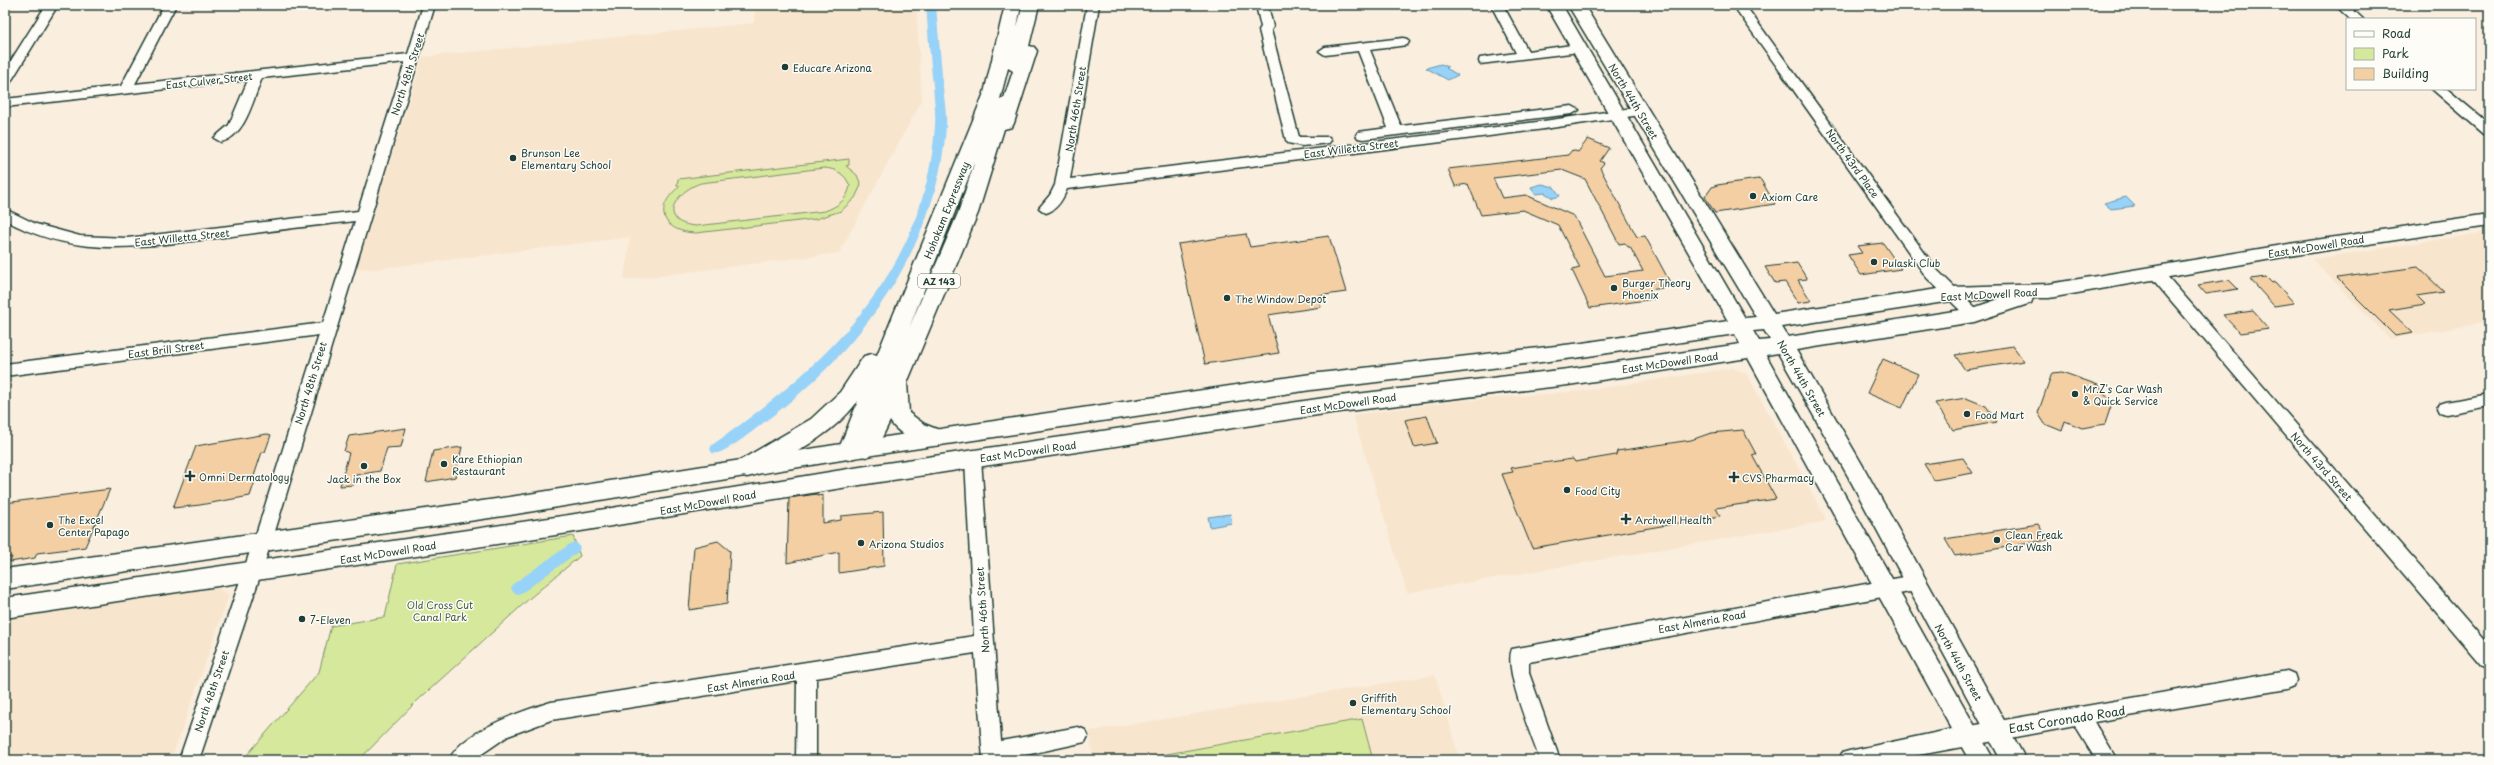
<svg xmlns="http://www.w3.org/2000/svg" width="2494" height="765" viewBox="0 0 2494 765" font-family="'Playpen Sans',sans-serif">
  <rect width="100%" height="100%" fill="#faeede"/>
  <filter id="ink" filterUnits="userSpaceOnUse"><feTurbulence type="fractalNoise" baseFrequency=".025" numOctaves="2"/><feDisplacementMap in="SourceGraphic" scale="8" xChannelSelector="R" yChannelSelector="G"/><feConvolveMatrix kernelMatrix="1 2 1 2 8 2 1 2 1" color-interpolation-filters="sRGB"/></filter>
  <g filter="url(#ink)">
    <!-- built -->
    <path fill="#f8e5cd" d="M 755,5 L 916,5 L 922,100 L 839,253 L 624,280 L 630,237 L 375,269 L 356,268 L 423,57 L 754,23 Z
      M 2489,232 L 2489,322 L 2390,339 L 2312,259 Z
      M 1733,368 L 1747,374 L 1827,521 L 1407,593 L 1353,415 L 1456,401 L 1583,391 Z
      M 214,586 L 229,595 L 171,760 L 5,760 L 5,616 Z
      M 1435,675 L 1460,760 L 1093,760 L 1090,731 Z"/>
    <!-- green -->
    <path fill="#d6e89c" stroke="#7a9268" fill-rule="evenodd" d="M 849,159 L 849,165 L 846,166 L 857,175 L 861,185 L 855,198 L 841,211 L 816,219 L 696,233 C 662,232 652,208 680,186 L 677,185 L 678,179 ZM 824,168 C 837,169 845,174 850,186 C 847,200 838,206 825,211 L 696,226 C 656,223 675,191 701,183 Z
      M 573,536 L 580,556 L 530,598 L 416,702 L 359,760 L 218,760 L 247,755 L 319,672 L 331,626 L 385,617 L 397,564 Z
      M 1362,719 L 1373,760 L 1140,760 L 1139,759 Z"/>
    <!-- water -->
    <path fill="#97d2f8" stroke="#6796aa" d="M 1441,64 L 1448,67 L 1446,68 L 1458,75 L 1448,80 L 1426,68 Z
      M 1542,184 L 1554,187 L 1560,196 L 1553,198 L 1545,193 L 1535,194 L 1531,187 Z
      M 2126,197 L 2135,206 L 2111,209 L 2104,203 Z
      M 1230,514 L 1232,523 L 1210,527 L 1208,517 Z"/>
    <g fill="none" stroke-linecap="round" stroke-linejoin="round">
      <!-- canal -->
      <path fill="#97d2f8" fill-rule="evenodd" d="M 926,5 L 936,5 C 938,32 941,59 943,87 C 944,99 947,113 946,126 C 938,244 866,343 775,414 C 763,422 724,457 712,453 L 710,449 L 712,445 C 826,365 926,274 935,125 C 936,113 934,99 933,86 C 930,59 928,32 926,5 Z
        M 573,542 L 578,544 L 580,548 L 578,552 L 523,592 L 518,594 L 513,592 L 511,588 L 513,584 Z"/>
    </g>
    <!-- building -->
    <path fill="#f4cfa4" stroke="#1f3d34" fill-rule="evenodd" d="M 1588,139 L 1609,148 L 1600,161 L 1604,163 L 1600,168 L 1637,237 L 1645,236 L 1671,284 L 1661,285 L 1663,288 L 1649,290 L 1654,299 L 1590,308 L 1572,270 L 1580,268 L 1558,225 L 1523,210 L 1481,215 L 1468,184 L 1455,186 L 1448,169 L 1568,155 L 1572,150 L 1578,152 ZM 1562,170 L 1585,179 L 1619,244 L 1625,243 L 1628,247 L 1630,247 L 1643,271 L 1605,276 L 1574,216 L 1526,195 L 1502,198 L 1493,178 Z
      M 1758,179 L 1761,180 L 1775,204 L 1715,213 L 1705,197 L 1712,187 L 1717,185 Z
      M 1246,234 L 1250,247 L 1329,236 L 1346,292 L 1318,296 L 1321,307 L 1268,315 L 1279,353 L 1205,364 L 1178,244 Z
      M 1883,243 L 1901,269 L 1861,275 L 1848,255 L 1862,253 L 1857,246 Z
      M 1797,263 L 1807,279 L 1798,280 L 1811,301 L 1798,303 L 1785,282 L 1775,283 L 1765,267 Z
      M 2418,267 L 2444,292 L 2417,296 L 2425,304 L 2389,310 L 2413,333 L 2395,336 L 2337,278 Z
      M 2266,277 L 2272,283 L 2275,282 L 2294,303 L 2274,306 L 2250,279 Z
      M 2229,280 L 2238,289 L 2206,294 L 2198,285 Z
      M 2253,311 L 2269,329 L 2240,333 L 2223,315 Z
      M 2013,346 L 2024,361 L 1965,370 L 1955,355 Z
      M 1883,359 L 1918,374 L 1902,408 L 1867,393 Z
      M 2062,372 L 2098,385 L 2112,403 L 2105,424 L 2082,428 L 2065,421 L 2062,431 L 2045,424 L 2038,413 L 2052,373 Z
      M 1966,398 L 1986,406 L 1997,422 L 1953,430 L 1935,403 Z
      M 1427,416 L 1437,443 L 1414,447 L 1405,420 Z
      M 406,428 L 401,447 L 387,448 L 380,471 L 356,475 L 353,485 L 340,486 L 349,453 L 344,451 L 349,436 Z
      M 1743,430 L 1756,454 L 1752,455 L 1776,499 L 1716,508 L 1720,516 L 1532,548 L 1502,474 L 1513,472 L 1511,468 L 1535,464 L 1573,459 L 1575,462 L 1616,455 L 1617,451 L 1691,440 L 1711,433 Z
      M 267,434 L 271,435 L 265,452 L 262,452 L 253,479 L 256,478 L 250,496 L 200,505 L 173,508 L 196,446 Z
      M 462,447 L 455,477 L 426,482 L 433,451 Z
      M 1963,458 L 1973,473 L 1934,480 L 1924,464 Z
      M 110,489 L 85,547 L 37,553 L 35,558 L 10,562 L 12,557 L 5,558 L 5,503 Z
      M 817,494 L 817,496 L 823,495 L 823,523 L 841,520 L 841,516 L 883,512 L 884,566 L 839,573 L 839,552 L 787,563 L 789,498 Z
      M 2038,524 L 2048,540 L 1955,556 L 1945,539 Z
      M 718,541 L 730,551 L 727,604 L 689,610 L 694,547 Z"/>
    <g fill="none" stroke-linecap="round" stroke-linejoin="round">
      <!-- minor casing -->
      <g stroke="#1f3d34" stroke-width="3">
        <path id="minor" d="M 46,5 L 58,5 L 10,83 L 5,84 L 5,70 Z
          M 164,5 L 176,5 L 135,84 L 408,54 L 423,5 L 435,5 L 276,528 L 199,760 L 179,760 L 258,528 L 319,335 L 5,376 L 5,364 L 323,323 L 355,221 C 309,226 262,232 216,238 C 140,247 76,259 5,220 L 5,209 L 36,224 L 80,236 L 127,238 L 358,211 L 405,62 L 262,78 C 253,99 246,136 221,142 L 214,138 L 229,125 L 248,80 L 5,107 L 5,99 L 121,86 Z
          M 1087,5 L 1099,5 L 1070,179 L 1537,122 L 1640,107 L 1647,111 L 1640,115 L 1537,130 L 1067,189 C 1063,199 1057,210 1046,213 L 1039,208 L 1050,195 L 1055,185 Z
          M 1256,5 L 1268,5 L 1273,27 L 1271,30 L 1299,137 L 1329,137 L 1331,140 L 1329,143 L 1302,146 L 1288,143 L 1286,140 L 1259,30 L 1261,27 Z
          M 1491,5 L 1503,5 L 1528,51 L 1579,44 L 1585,48 L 1579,52 L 1480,64 L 1479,61 L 1480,58 L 1516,53 Z
          M 1733,5 L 1745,5 L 1937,270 L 1979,311 L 1982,315 L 1979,319 L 1969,319 L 1927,278 Z
          M 2335,5 L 2348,5 L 2363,19 L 2350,19 Z
          M 1403,38 L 1407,39 L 1409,42 L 1407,45 L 1370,50 L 1401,126 L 1572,106 L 1579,110 L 1572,114 L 1363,139 L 1358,138 L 1356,135 L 1358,132 L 1388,128 L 1358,51 L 1325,55 L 1319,51 L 1325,47 Z
          M 2432,89 L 2447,89 L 2489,124 L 2489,135 L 2484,134 Z
          M 2155,267 L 2160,268 L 2489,646 L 2489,668 L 2482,666 L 2150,276 L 2148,272 L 2150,268 Z
          M 2489,394 L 2489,406 L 2446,414 L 2440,412 L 2438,408 L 2440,404 L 2446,402 Z
          M 973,452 L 979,454 L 981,459 L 1001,741 L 1078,727 L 1085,730 L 1088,736 L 1085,742 L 1003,760 L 983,760 L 975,653 L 816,678 L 816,760 L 796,760 L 797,681 L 551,720 L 508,736 L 473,760 L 449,760 C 462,731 522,711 551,702 L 974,636 L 965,459 L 967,454 Z
          M 1915,575 L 1921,578 L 1924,583 L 1921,588 L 1915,591 L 1529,662 L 1529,673 L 1560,760 L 1540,760 C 1532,737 1503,669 1512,649 Z
          M 2287,671 L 2294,674 L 2296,680 L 2294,686 L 2287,689 L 2094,722 L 2117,760 L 2096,760 L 2075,726 L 1892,760 L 1839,760 L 1842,753 L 1849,751 L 1953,729 Z"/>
      </g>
      <!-- major casing -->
      <g stroke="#1f3d34" stroke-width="3">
        <path id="major" d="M 1546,5 L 1562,5 L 1745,318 L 1756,317 L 1568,5 L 1584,5 L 1774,314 L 1951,287 L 2049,284 L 2289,244 L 2489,214 L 2489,226 L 2289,256 L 2049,298 L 2033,298 L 2031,303 L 1974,322 L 1796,350 L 1863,466 L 2026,760 L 2001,760 L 1849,478 L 1778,353 L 1766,355 L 1994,760 L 1969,760 L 1748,358 L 1568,385 L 1331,413 L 860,485 L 569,533 L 5,618 L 5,598 L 569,515 L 860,467 L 1331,397 L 1568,369 L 1740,344 L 1735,334 L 1582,357 L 1311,390 L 866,456 L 510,515 L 5,589 L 5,569 L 510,497 L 866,440 L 1311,374 L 1582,343 L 1728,321 ZM 1999,299 L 1973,308 L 1788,337 L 1782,327 L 1951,301 ZM 1764,330 L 1770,340 L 1759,341 L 1753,331 Z"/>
      </g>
      <!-- highway casing -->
      <g stroke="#1f3d34" stroke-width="3">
        <path id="highway" d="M 1005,5 L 1021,5 L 1017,27 L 1023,5 L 1039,5 L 1029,46 L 1034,47 L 1037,51 L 1014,123 L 1012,127 L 1004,129 L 978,213 L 907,383 L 909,413 L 924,424 L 944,432 L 947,438 L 944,444 C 927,450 899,436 890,421 L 874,454 L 866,457 L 859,455 L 849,460 L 841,457 L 838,451 L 858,401 C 833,435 791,455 755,475 L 747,477 L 739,475 L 735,468 L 739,461 L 811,419 L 840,392 L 864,356 L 872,354 L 877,355 L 984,93 ZM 1008,68 L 1013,71 L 1004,98 L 1000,99 ZM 975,161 L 958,213 L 909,328 Z"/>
      </g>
      <!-- minor -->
      <use href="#minor" fill="#fdfcf7" fill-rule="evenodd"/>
      <!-- major -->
      <use href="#major" fill="#fdfcf7" fill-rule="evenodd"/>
      <!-- highway -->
      <use href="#highway" fill="#fdfcf7" fill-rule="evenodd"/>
    </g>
  </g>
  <!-- markers -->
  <g fill="#1f3d34" stroke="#fdfcf7" stroke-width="1.5">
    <circle cx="785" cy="67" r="4"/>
    <circle cx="513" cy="158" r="4"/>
    <circle cx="1753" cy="196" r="4"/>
    <circle cx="1874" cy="262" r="4"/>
    <circle cx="1614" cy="288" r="4"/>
    <circle cx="1227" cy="298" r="4"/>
    <circle cx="2075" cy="394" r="4"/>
    <circle cx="1967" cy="414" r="4"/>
    <circle cx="444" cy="464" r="4"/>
    <circle cx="364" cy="466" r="4"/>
    <path d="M188 470h4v4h4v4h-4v4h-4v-4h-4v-4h4z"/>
    <path d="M1732 471h4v4h4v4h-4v4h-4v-4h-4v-4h4z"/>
    <circle cx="1567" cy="490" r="4"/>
    <path d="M1624 513h4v4h4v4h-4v4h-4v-4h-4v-4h4z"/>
    <circle cx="50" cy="525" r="4"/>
    <circle cx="1997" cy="540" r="4"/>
    <circle cx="861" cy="543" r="4"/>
    <circle cx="302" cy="619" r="4"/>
    <circle cx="1353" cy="703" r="4"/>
  </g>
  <g text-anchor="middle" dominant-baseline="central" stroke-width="3" stroke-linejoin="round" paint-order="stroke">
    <!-- shield labels -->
    <rect fill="#fdfcf7" stroke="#62766e" stroke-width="1" x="918" y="274" width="42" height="14" rx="3"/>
    <g font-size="9" font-weight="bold" fill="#1f3d34">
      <text x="939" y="281">AZ 143</text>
    </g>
    <!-- poi labels -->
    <g font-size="10" fill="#1f3d34" stroke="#fdfcf7" text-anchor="start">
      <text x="793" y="67">Educare Arizona</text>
      <text x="521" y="152">Brunson Lee<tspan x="521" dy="12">Elementary School</tspan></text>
      <text x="1761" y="196">Axiom Care</text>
      <text x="1882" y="262">Pulaski Club</text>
      <text x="1622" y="282">Burger Theory<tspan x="1622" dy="12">Phoenix</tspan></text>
      <text x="1235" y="298">The Window Depot</text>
      <text x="2083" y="388">Mr.Z's Car Wash<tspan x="2083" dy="12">&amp; Quick Service</tspan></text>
      <text x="1975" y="414">Food Mart</text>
      <text x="452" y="458">Kare Ethiopian<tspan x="452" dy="12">Restaurant</tspan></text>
      <text x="199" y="476">Omni Dermatology</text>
      <text x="1742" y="477">CVS Pharmacy</text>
      <text x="364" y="478" text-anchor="middle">Jack in the Box</text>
      <text x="1575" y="490">Food City</text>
      <text x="58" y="519">The Excel<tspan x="58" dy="12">Center Papago</tspan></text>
      <text x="1635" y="519">Archwell Health</text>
      <text x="2005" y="534">Clean Freak<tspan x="2005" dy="12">Car Wash</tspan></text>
      <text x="869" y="543">Arizona Studios</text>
      <text x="310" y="619">7-Eleven</text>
      <text x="1361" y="697">Griffith<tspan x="1361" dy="12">Elementary School</tspan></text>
    </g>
    <!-- street labels -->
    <g font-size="10" fill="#1f3d34" stroke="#fdfcf7">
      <text transform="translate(407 74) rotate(-72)">North 48th Street</text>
      <text transform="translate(209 80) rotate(-6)">East Culver Street</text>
      <text transform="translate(1634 101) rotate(59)">North 44th Street</text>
      <text transform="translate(1075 109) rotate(-81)">North 46th Street</text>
      <text transform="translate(1351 148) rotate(-7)">East Willetta Street</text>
      <text transform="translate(1853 163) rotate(54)">North 43rd Place</text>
      <text transform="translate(946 210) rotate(-68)">Hohokam Expressway</text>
      <text transform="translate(182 237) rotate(-6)">East Willetta Street</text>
      <text transform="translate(2316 246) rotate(-9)">East McDowell Road</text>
      <text transform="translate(1989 294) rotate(-3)">East McDowell Road</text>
      <text transform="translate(166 349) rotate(-7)">East Brill Street</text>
      <text transform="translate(1670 362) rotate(-8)">East McDowell Road</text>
      <text transform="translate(1802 378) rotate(60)">North 44th Street</text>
      <text transform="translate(310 383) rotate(-73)">North 48th Street</text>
      <text transform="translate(1348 403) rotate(-8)">East McDowell Road</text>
      <text transform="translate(1028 451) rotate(-8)">East McDowell Road</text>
      <text transform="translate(2322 466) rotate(49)">North 43rd Street</text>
      <text transform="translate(708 502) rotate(-10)">East McDowell Road</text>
      <text transform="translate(388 552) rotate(-9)">East McDowell Road</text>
      <text transform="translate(982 610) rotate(-94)">North 46th Street</text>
      <text transform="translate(1702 621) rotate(-10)">East Almeria Road</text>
      <text transform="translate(1959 662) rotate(61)">North 44th Street</text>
      <text transform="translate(751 681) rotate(-9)">East Almeria Road</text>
      <text transform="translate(211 691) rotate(-71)">North 48th Street</text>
    </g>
    <!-- park labels -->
    <g font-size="10" fill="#445f49" stroke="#fdfcf7">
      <text x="440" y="604">Old Cross Cut<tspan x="440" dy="12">Canal Park</tspan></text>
    </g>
    <!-- near-street labels -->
    <g font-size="12" fill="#1f3d34" stroke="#fdfcf7">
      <text transform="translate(2067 719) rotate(-9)">East Coronado Road</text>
    </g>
  </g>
  <!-- margin -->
  <rect width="2494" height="765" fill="none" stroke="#fdfcf7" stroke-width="20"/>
  <rect x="10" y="10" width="2474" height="745" fill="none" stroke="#1f3d34" stroke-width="1.5" filter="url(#ink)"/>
  <!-- legend -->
  <rect x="2346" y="18" width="130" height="72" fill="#fdfcf7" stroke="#a4b0a9"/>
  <rect x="2354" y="31" width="20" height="6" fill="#fdfcf7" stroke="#a4b0a9"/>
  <text x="2382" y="38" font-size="12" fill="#1f3d34">Road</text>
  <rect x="2354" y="48" width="20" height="12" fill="#d6e89c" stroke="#a4b0a9"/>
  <text x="2382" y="58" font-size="12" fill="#1f3d34">Park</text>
  <rect x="2354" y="68" width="20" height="12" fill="#f4cfa4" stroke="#a4b0a9"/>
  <text x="2382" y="78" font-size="12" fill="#1f3d34">Building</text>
</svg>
